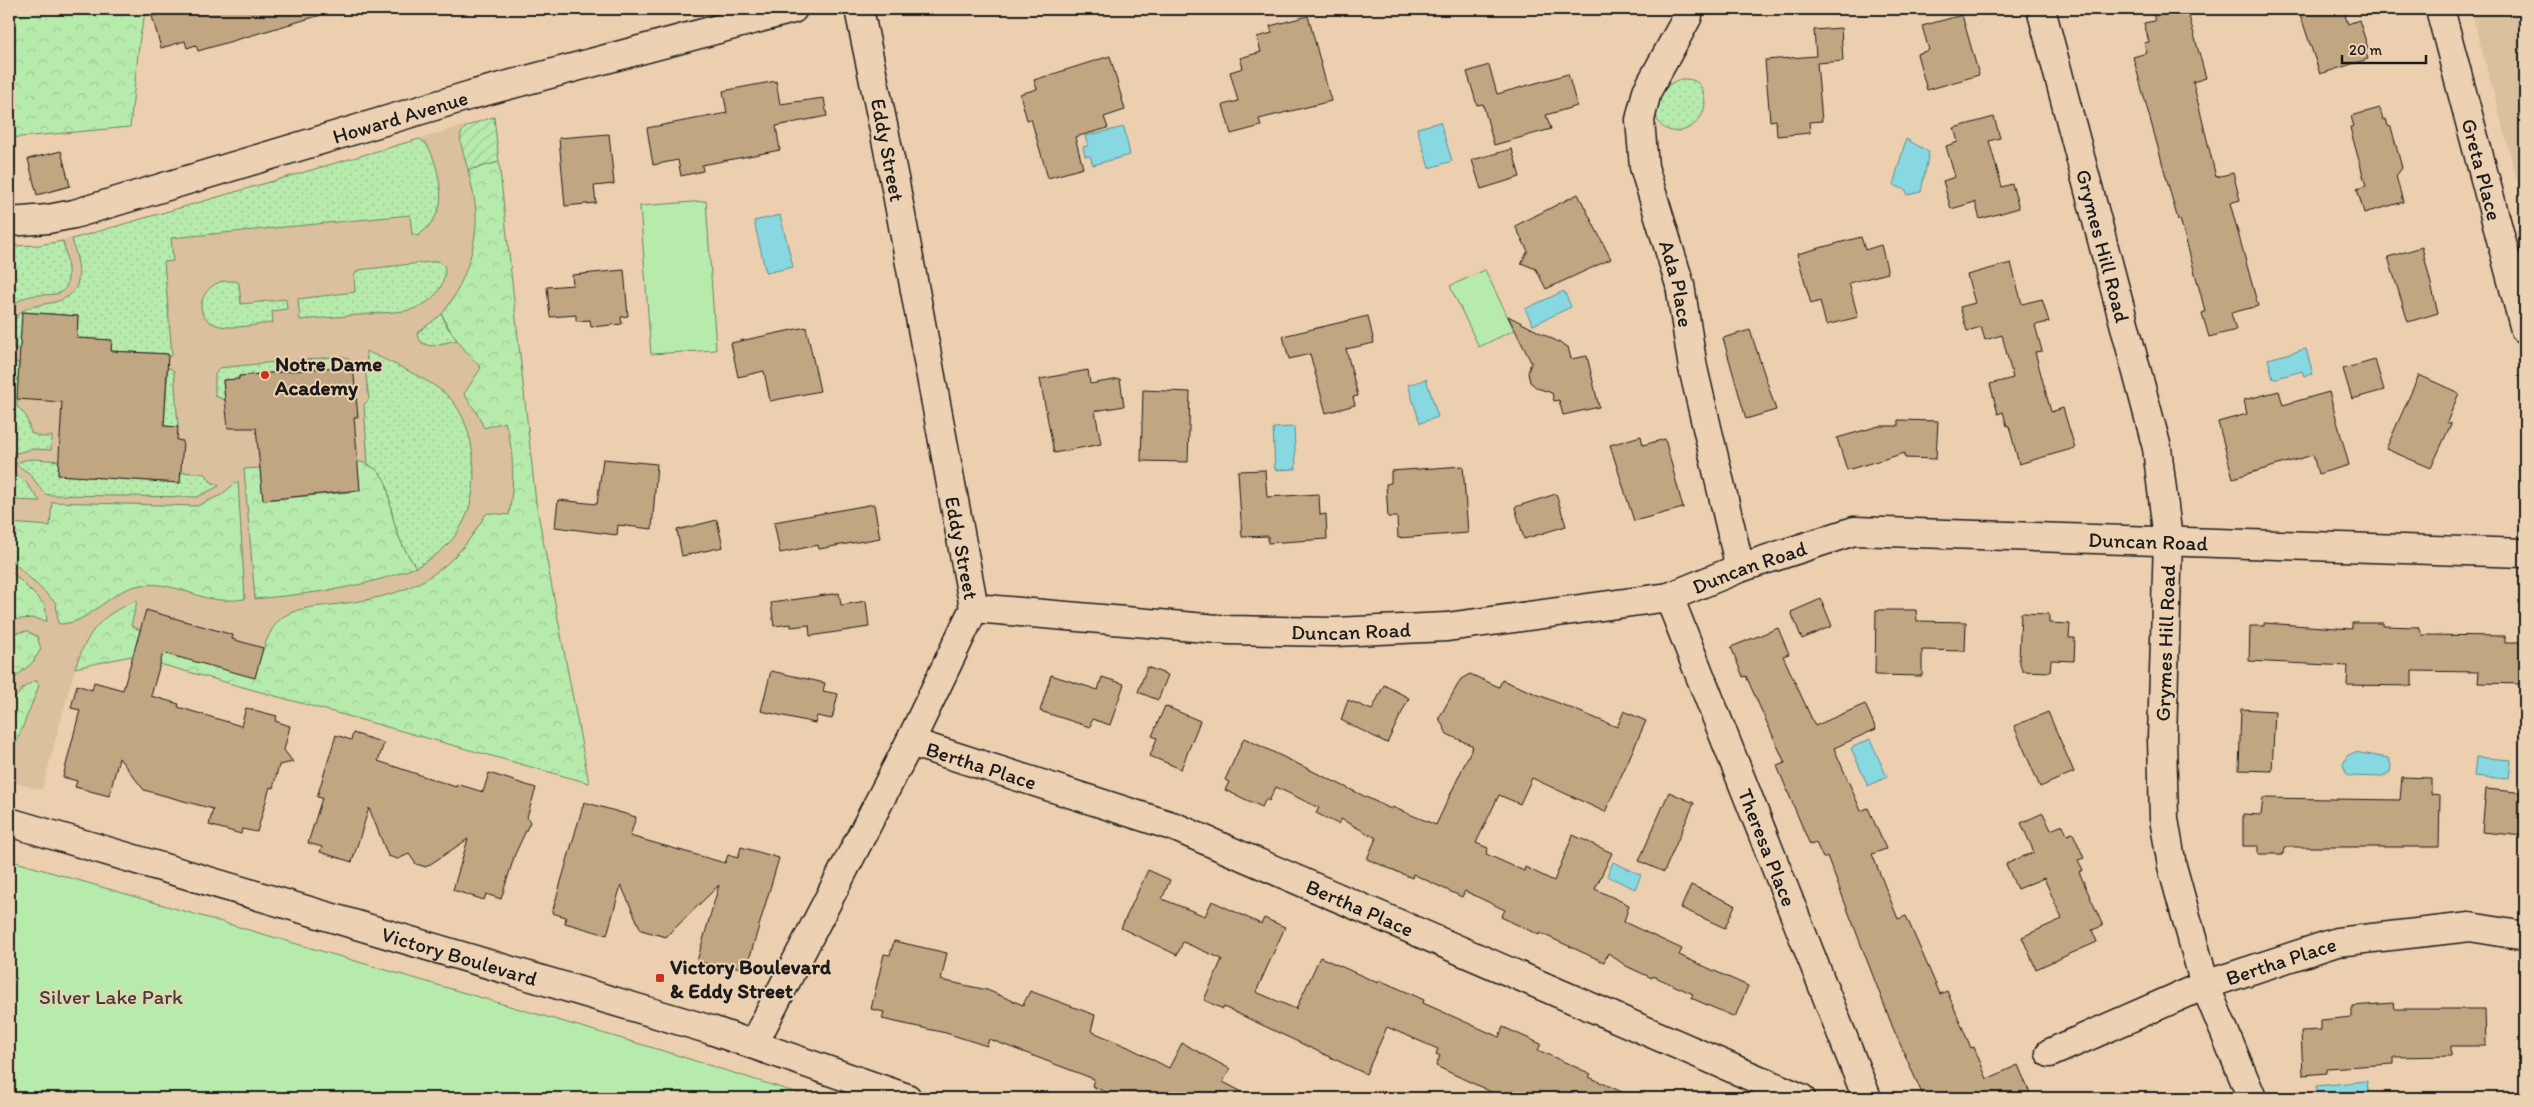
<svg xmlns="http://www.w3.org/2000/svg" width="2534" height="1107" viewBox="0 0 2534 1107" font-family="Itim,sans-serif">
  <defs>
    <pattern id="grass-dots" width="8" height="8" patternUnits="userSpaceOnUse" patternTransform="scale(1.25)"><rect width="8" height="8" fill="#b7ebac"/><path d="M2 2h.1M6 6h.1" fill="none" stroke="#9dc993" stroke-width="1.8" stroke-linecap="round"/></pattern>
    <pattern id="forest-crowns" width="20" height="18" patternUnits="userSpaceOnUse" patternTransform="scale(1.25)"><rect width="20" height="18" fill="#b7ebac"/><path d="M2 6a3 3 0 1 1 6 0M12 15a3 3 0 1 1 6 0" fill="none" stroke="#9dc993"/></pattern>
    <pattern id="garden-furrows" width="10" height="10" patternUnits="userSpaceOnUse" patternTransform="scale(1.25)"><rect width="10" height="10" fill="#b7ebac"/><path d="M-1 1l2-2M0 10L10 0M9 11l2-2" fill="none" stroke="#9dc993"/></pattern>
  </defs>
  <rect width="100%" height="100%" fill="#eccfae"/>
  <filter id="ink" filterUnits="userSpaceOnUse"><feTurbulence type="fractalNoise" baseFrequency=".02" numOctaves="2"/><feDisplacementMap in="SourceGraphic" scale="10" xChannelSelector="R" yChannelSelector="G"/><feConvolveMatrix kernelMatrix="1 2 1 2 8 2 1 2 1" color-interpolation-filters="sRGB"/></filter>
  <g filter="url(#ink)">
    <!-- built -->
    <path fill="#dbc09e" d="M 2471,9 L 2525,9 L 2525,209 Z
      M 494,117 L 536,503 L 589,783 L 130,656 L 75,668 L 42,790 L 9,781 L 9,246 L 39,245 L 96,233 Z"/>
    <!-- grass -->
    <path fill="url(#grass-dots)" stroke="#6a8464" d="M 1682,79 C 1693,79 1700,81 1703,92 C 1715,126 1664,150 1654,112 C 1660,96 1664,83 1682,79 Z
      M 419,139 C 434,143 443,189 440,204 C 437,218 429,227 418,236 L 412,234 L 410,215 L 171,238 L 173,261 L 164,262 L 172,355 L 168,357 L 168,354 L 111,351 L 111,340 L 77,338 L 78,316 L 23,312 L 20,348 L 14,349 C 0,283 68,322 78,281 C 81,268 75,252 72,239 Z
      M 63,241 C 84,328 36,273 9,310 L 9,246 L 39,245 Z
      M 439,261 L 445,267 C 446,291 427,307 405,311 L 300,320 L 298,299 L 355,292 L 354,276 L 358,270 Z
      M 223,281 L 235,281 L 239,283 L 241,304 L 286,299 L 287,309 L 272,311 L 273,323 C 256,324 230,331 214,324 C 191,315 202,286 223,281 Z
      M 442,314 L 446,325 L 457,340 L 431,346 L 422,343 L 417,335 L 418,332 Z
      M 366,351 C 388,361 433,381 449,397 C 464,413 471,436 473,457 C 478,506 462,544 416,567 C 405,552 397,536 393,518 C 387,494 392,481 368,464 L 364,405 L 369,399 L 365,369 L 367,366 Z
      M 342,356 L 350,360 L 353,367 L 292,371 L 294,361 Z
      M 9,360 L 19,363 L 17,406 L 26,416 L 31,433 L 41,437 L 52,436 L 51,450 L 33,449 L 12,454 L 9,451 Z
      M 276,362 L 280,372 L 239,376 L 239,379 L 223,380 L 225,400 L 215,396 L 215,375 L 219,368 Z
      M 168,367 L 174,371 L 178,427 L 164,426 Z
      M 36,459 L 59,461 L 58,475 L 180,483 L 181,472 L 206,474 L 210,481 L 219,486 L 197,497 L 50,495 L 45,494 L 29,473 L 15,464 L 24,460 Z
      M 9,468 L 24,480 L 40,501 L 9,500 Z"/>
    <!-- forest -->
    <path fill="url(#forest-crowns)" stroke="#6a8464" d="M 9,9 L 146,9 L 140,36 L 130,127 L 9,138 Z
      M 499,162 L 536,503 L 589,783 L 131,656 L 75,668 C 88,632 100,614 137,601 L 131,626 L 140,630 L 136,645 L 256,671 C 262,653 268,628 283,617 C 299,606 320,607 339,604 C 407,596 450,577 485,515 L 488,513 L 509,515 C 514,484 515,453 505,422 L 484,428 L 477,413 L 464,394 L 481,368 C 466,351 450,335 442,314 C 463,288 478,245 476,212 C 475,197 471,184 468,170 Z
      M 357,461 C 392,470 386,490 393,518 C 397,536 405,552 416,567 C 361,589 313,593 255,599 L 244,469 L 260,468 L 263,500 L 360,491 Z
      M 238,481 L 245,599 C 230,601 215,601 200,596 C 178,589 159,581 136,586 C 107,593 90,623 61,624 L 58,623 L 56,603 L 9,558 L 9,523 L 50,526 L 52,502 L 197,506 L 221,495 Z
      M 9,569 L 45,605 L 47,621 L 33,618 L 9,620 Z
      M 27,631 L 37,636 L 41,649 L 33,662 L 9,683 L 9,634 Z
      M 36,680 L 39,685 L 37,691 L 9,761 L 9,705 L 24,687 Z"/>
    <!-- park -->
    <path fill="#b7ebac" stroke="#6a8464" d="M 706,201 L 716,350 L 651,354 L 640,206 Z
      M 1485,270 L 1514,330 L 1479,347 L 1450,286 Z
      M 9,860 L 667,1052 L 813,1098 L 9,1098 Z"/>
    <!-- garden -->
    <path fill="url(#garden-furrows)" stroke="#6a8464" d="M 494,117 L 499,162 L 468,170 C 457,130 453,129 494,117 Z"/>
    <!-- water -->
    <path fill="#87d8e1" stroke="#5c8d92" d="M 1440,122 L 1452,161 L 1429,168 L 1417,128 Z
      M 1124,127 L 1130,155 L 1093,165 L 1090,156 L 1085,156 L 1083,147 L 1088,146 L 1085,136 Z
      M 1906,139 L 1929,152 L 1921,192 L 1907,195 L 1906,190 L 1893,185 Z
      M 780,215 L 793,267 L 766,273 L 754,221 Z
      M 1564,291 L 1571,307 L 1533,325 L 1525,309 Z
      M 2306,349 L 2313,374 L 2304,376 L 2302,371 L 2273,379 L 2268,359 Z
      M 1426,379 L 1438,417 L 1420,423 L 1408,385 Z
      M 1294,427 L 1296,469 L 1275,470 L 1273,428 Z
      M 1870,739 L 1887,777 L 1868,786 L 1851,748 Z
      M 2355,752 L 2388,758 L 2391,765 L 2390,772 L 2383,777 L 2350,776 L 2346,773 L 2343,764 L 2347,756 Z
      M 2476,757 L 2511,760 L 2509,779 L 2474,776 Z
      M 1613,862 L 1641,875 L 1635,889 L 1607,876 Z
      M 2367,1081 L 2369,1098 L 2318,1098 L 2316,1086 Z"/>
    <!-- building -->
    <path fill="#c1a682" stroke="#1c1c1c" d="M 178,9 L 320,9 L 321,15 L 198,51 L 196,45 L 187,48 L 185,41 L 161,48 L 152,16 Z
      M 2152,9 L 2187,9 L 2206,78 L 2193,82 L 2216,177 L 2233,173 L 2240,200 L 2230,203 L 2258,306 L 2231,313 L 2236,330 L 2209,337 L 2202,313 L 2205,312 L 2201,295 L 2180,219 L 2178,220 L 2133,57 L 2147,53 L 2144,43 L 2149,42 L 2144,23 L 2155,21 Z
      M 2301,9 L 2343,9 L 2348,24 L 2359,20 L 2368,48 L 2366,53 L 2368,59 L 2320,74 L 2300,14 L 2302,13 Z
      M 1962,15 L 1979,75 L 1927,90 L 1917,54 L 1929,50 L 1922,26 Z
      M 1308,16 L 1331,101 L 1259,119 L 1261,126 L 1231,134 L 1223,105 L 1238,101 L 1230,72 L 1243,68 L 1240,58 L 1261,52 L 1257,37 L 1272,33 L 1270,26 Z
      M 1841,28 L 1843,61 L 1817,63 L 1822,121 L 1809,122 L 1810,133 L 1777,136 L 1776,120 L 1770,121 L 1765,60 L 1816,56 L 1814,30 Z
      M 1110,56 L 1125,110 L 1104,117 L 1108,128 L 1075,137 L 1083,168 L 1048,178 L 1031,119 L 1027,120 L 1020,94 L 1037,89 L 1034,80 Z
      M 1489,65 L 1497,94 L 1568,74 L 1577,106 L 1546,115 L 1551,129 L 1494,145 L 1483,104 L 1477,105 L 1467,72 Z
      M 776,81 L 780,104 L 824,98 L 827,116 L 776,126 L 780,150 L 702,165 L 703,171 L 681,176 L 678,160 L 653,165 L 647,128 L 727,113 L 723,91 Z
      M 2380,108 L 2383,120 L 2386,119 L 2388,126 L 2391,127 L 2402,168 L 2396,176 L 2403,202 L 2364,213 L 2357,189 L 2366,186 L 2350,128 L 2354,127 L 2351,116 Z
      M 1994,117 L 2000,138 L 1989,141 L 2002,187 L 2012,184 L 2019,208 L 1980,219 L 1975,202 L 1951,209 L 1943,181 L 1955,177 L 1946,146 L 1958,142 L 1954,128 Z
      M 609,134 L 614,184 L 594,186 L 596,203 L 565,206 L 559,138 Z
      M 1512,149 L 1520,177 L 1481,189 L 1472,160 Z
      M 61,151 L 70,186 L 37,195 L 28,159 Z
      M 1578,194 L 1611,259 L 1546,289 L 1536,269 L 1521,263 L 1528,251 L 1515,226 Z
      M 1861,237 L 1865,250 L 1881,245 L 1888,273 L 1849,283 L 1858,317 L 1826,325 L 1820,301 L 1811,304 L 1797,254 Z
      M 2422,247 L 2438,313 L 2408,322 L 2388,257 Z
      M 2011,263 L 2022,304 L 2042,299 L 2049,322 L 2035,325 L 2042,351 L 2035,352 L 2051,412 L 2063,408 L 2075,448 L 2019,464 L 2009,426 L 2007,426 L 2003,412 L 1998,414 L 1990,384 L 2013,378 L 2002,335 L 1985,340 L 1981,327 L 1967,331 L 1960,307 L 1975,303 L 1967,275 Z
      M 624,270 L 628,316 L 621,317 L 622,324 L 591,327 L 590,320 L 576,321 L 576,315 L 550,317 L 547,287 L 573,285 L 572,275 Z
      M 22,312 L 78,316 L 77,338 L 112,340 L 111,351 L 168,354 L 164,426 L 178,427 L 177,440 L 183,441 L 180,483 L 58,475 L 62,402 L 17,399 Z
      M 1368,316 L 1374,343 L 1346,349 L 1358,396 L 1353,397 L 1355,405 L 1326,413 L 1310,354 L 1289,359 L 1283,336 Z
      M 1508,316 L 1568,347 L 1571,359 L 1587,356 L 1599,407 L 1563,415 L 1559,400 L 1554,401 L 1552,393 L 1537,388 L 1530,382 L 1528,373 L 1531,362 Z
      M 806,327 L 820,391 L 770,401 L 764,371 L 738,377 L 731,343 Z
      M 1750,330 L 1776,410 L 1746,419 L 1723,338 Z
      M 2375,360 L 2384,390 L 2352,399 L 2343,369 Z
      M 336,367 L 336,369 L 353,367 L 358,417 L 354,417 L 360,490 L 263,500 L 256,428 L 228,428 L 223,380 L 239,379 L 239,376 Z
      M 1088,370 L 1090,384 L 1120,379 L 1124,406 L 1095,411 L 1101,444 L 1054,453 L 1040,379 Z
      M 2419,375 L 2459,393 L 2447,422 L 2451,424 L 2431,468 L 2386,449 Z
      M 1143,390 L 1190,392 L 1188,462 L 1141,461 Z
      M 2279,391 L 2283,405 L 2329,392 L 2349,465 L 2318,474 L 2313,455 L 2233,478 L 2218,422 L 2247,414 L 2244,400 Z
      M 1898,420 L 1938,421 L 1936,459 L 1905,458 L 1905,453 L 1847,470 L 1837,438 L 1879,426 L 1898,426 Z
      M 1641,436 L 1643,445 L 1665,439 L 1683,508 L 1634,521 L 1610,445 Z
      M 603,459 L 657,464 L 652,529 L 618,525 L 617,535 L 555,527 L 558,500 L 597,504 Z
      M 1463,466 L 1468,533 L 1398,538 L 1397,517 L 1388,517 L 1386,484 L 1391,483 L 1391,471 Z
      M 1265,470 L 1267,497 L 1319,494 L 1320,515 L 1326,514 L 1327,539 L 1268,543 L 1268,536 L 1242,537 L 1238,471 Z
      M 1556,494 L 1566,526 L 1524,539 L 1515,507 Z
      M 874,504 L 880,538 L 819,549 L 818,545 L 780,553 L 774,522 Z
      M 717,520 L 723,547 L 682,556 L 677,530 Z
      M 839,593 L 841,605 L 866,601 L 869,627 L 810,636 L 809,625 L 791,627 L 791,624 L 774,626 L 771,603 Z
      M 1821,599 L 1832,626 L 1802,639 L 1791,612 Z
      M 146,610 L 233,635 L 232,639 L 263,648 L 255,678 L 163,653 L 151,696 L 179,704 L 178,707 L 241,726 L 246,708 L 277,716 L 275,721 L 290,726 L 284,750 L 293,762 L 279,765 L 273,788 L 270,787 L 257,832 L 242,829 L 241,834 L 209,825 L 213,809 L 144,790 L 119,758 L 109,796 L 75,787 L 77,781 L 63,777 L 80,710 L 71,708 L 77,685 L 92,690 L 94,682 L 123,690 Z
      M 1876,610 L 1916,610 L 1917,621 L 1966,622 L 1965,651 L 1922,650 L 1922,676 L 1875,675 Z
      M 2021,613 L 2049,614 L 2049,623 L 2070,624 L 2069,638 L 2075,638 L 2074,661 L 2051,660 L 2050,672 L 2022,671 L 2019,659 Z
      M 2264,623 L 2352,629 L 2352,623 L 2383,623 L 2383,626 L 2419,627 L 2422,635 L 2505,636 L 2505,642 L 2525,642 L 2525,684 L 2478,683 L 2479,672 L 2412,671 L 2412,686 L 2347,685 L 2348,666 L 2249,661 L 2250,626 L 2264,626 Z
      M 1778,628 L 1789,654 L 1783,656 L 1815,726 L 1865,704 L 1876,729 L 1834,748 L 1861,811 L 1868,808 L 1886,849 L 1872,854 L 1898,919 L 1906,916 L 1940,994 L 1947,991 L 1971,1048 L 1974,1047 L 1987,1079 L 2018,1065 L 2032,1098 L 1924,1098 L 1893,1028 L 1827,856 L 1823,858 L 1816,843 L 1810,845 L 1777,766 L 1785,763 L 1746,676 L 1743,677 L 1731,647 Z
      M 1147,667 L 1168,675 L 1158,700 L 1138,692 Z
      M 771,671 L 825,683 L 823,691 L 838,694 L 832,719 L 817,716 L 815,723 L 761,711 Z
      M 1470,674 L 1499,687 L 1502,680 L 1617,727 L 1624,711 L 1646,721 L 1605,812 L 1532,778 L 1520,804 L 1499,795 L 1476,843 L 1488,848 L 1486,854 L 1524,871 L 1525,867 L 1554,881 L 1573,835 L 1612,853 L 1595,889 L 1629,905 L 1624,922 L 1682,949 L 1679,955 L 1748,986 L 1735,1017 L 1691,998 L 1693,994 L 1653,976 L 1652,978 L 1626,966 L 1608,953 L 1604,962 L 1540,933 L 1539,935 L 1501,917 L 1505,910 L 1465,891 L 1462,897 L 1413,874 L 1412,878 L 1367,859 L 1376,838 L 1341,819 L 1338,824 L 1316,813 L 1319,808 L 1276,787 L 1269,801 L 1266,799 L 1262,807 L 1225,790 L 1229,782 L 1225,780 L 1244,738 L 1391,809 L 1392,807 L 1436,825 L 1473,746 L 1447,734 L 1439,718 L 1461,679 Z
      M 1051,675 L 1098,690 L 1102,677 L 1124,684 L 1110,725 L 1092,719 L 1090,727 L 1040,711 Z
      M 1384,685 L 1409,698 L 1387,743 L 1341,720 L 1348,700 L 1372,710 Z
      M 1165,706 L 1200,721 L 1181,769 L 1150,756 L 1157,738 L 1152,736 Z
      M 2241,709 L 2275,711 L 2272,771 L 2239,770 Z
      M 2048,712 L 2074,772 L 2040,787 L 2014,726 Z
      M 353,733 L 384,743 L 378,761 L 456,787 L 457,784 L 483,792 L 489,773 L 536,788 L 527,817 L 530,822 L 515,854 L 501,899 L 486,894 L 484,900 L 453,890 L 468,839 L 426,867 L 416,864 L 409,854 L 398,859 L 388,856 L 369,808 L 352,862 L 320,852 L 322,847 L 308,843 L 322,798 L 317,797 L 336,735 L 351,740 Z
      M 2402,777 L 2431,778 L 2431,794 L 2440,795 L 2439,847 L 2284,847 L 2283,854 L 2258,854 L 2258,846 L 2243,846 L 2243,814 L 2261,815 L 2263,798 L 2400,800 Z
      M 2486,789 L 2525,793 L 2525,836 L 2482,832 Z
      M 1669,792 L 1694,803 L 1664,872 L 1639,861 Z
      M 584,802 L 636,817 L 630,836 L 725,863 L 728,855 L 738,858 L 741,847 L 779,858 L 746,970 L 731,965 L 729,970 L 697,961 L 719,885 L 666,937 L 641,930 L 621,885 L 607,935 L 565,923 L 566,917 L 552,913 Z
      M 2043,813 L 2051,830 L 2063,825 L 2067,835 L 2073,833 L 2084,858 L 2078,860 L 2083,870 L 2079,872 L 2103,926 L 2092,930 L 2097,942 L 2036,969 L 2022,937 L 2062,919 L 2044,878 L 2017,889 L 2006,864 L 2034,852 L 2021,823 Z
      M 1148,870 L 1170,880 L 1162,899 L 1205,916 L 1212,901 L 1261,924 L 1264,918 L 1285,927 L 1256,992 L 1296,1009 L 1320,957 L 1378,983 L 1379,980 L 1409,993 L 1424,1000 L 1423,1003 L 1499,1037 L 1503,1027 L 1541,1044 L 1538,1050 L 1591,1074 L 1589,1077 L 1635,1098 L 1504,1098 L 1436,1066 L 1440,1056 L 1436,1054 L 1438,1049 L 1387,1027 L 1366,1074 L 1224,1007 L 1223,1009 L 1204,1000 L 1222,959 L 1183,942 L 1177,955 L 1121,928 Z
      M 1691,885 L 1735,905 L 1725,928 L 1681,908 Z
      M 894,941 L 947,953 L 941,980 L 987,990 L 1023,1005 L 1030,991 L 1095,1015 L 1091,1031 L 1128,1047 L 1169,1068 L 1182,1043 L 1230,1069 L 1223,1082 L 1254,1098 L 1119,1098 L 1092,1086 L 1094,1079 L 989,1039 L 987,1046 L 946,1033 L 882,1019 L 884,1012 L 871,1009 L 884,954 L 890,955 Z
      M 2394,1003 L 2395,1009 L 2485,1009 L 2486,1046 L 2451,1046 L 2451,1056 L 2394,1057 L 2394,1064 L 2327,1068 L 2327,1073 L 2303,1075 L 2301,1031 L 2321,1030 L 2321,1020 L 2352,1017 L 2352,1006 Z"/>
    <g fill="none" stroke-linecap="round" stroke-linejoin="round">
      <!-- street casing -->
      <g stroke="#1c1c1c" stroke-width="31">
        <g id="street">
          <path id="s1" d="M 1687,9 L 1688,16 L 1647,91 L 1640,120 L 1644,167 L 1680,285 L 1693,368 L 1740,568"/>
          <path id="s2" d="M 2041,9 L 2157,448 L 2168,540 L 2162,738 L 2164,819 L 2172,866 L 2205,985 L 2252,1098"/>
          <path id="s3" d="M 2440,9 L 2525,330"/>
          <path id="s4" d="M 9,222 L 48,219 L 74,214 L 471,95 L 793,9"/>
          <path id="s5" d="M 1669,597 L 1867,1098"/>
          <path id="s6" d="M 974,608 L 1229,630 L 1334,632 L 1447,627 L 1669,597 L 1740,568 L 1854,531 L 2525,553"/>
          <path id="s7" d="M 910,742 L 1175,827 L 1801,1098"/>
          <path d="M 754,1043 L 910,742 L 974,608 L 895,183 L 859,9"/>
          <path id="s8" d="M 2050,1053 L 2205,985 L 2337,942 L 2470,927 L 2525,936"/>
        </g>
      </g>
      <!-- secondary casing -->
      <g stroke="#1c1c1c" stroke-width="31">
        <g id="secondary">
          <path id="s9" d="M 9,822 L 711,1030 L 907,1098"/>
        </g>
      </g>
      <!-- street -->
      <use href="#street" stroke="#ecd1b3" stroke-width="28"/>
      <!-- secondary -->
      <use href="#secondary" stroke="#ecd1b3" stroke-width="28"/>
    </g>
  </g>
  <!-- markers -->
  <g fill="#c8321e" stroke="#ecd1b3" stroke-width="2">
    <circle cx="265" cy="375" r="5"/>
    <rect x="655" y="973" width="10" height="10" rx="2.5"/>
  </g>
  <g text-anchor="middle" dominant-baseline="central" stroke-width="4" stroke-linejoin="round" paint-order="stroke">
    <!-- street labels -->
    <g font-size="21" fill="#1c1c1c" stroke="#ecd1b3">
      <text stroke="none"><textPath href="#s4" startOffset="406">Howard Avenue</textPath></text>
      <text transform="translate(888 150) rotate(79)">Eddy Street</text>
      <text stroke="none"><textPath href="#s3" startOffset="166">Greta Place</textPath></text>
      <text stroke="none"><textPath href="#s2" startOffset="245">Grymes Hill Road</textPath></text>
      <text stroke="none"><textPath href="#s1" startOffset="291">Ada Place</textPath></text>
      <text stroke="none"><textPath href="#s6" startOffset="1189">Duncan Road</textPath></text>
      <text transform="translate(962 548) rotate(79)">Eddy Street</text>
      <text stroke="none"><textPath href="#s6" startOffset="784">Duncan Road</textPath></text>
      <text stroke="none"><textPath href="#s6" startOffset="378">Duncan Road</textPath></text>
      <text transform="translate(2165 643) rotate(-88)">Grymes Hill Road</text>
      <text stroke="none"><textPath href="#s7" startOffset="75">Bertha Place</textPath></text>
      <text stroke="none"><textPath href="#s5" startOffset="269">Theresa Place</textPath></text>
      <text stroke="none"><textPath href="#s7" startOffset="480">Bertha Place</textPath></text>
      <text stroke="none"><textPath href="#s9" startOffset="470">Victory Boulevard</textPath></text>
      <text stroke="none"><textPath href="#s8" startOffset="249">Bertha Place</textPath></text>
    </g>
    <!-- poi labels -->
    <g font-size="21" font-weight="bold" fill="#1c1c1c" stroke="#ecd1b3" text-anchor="start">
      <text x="275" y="363">Notre Dame<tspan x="275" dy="24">Academy</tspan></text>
      <text x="670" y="966">Victory Boulevard<tspan x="670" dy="24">&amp; Eddy Street</tspan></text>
    </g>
    <!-- park labels -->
    <g font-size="21" fill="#3b4539" stroke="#ecd1b3">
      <text x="111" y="996">Silver Lake Park</text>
    </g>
  </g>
  <!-- margin -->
  <rect width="2534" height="1107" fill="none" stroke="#ecd1b3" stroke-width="30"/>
  <rect x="15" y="15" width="2504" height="1077" fill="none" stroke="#1c1c1c" stroke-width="2" filter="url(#ink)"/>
  <!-- scale -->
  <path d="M2342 55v8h84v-8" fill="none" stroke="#1c1c1c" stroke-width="2.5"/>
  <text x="2349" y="55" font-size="15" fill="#1c1c1c" stroke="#ecd1b3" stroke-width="4" paint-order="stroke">20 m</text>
</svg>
